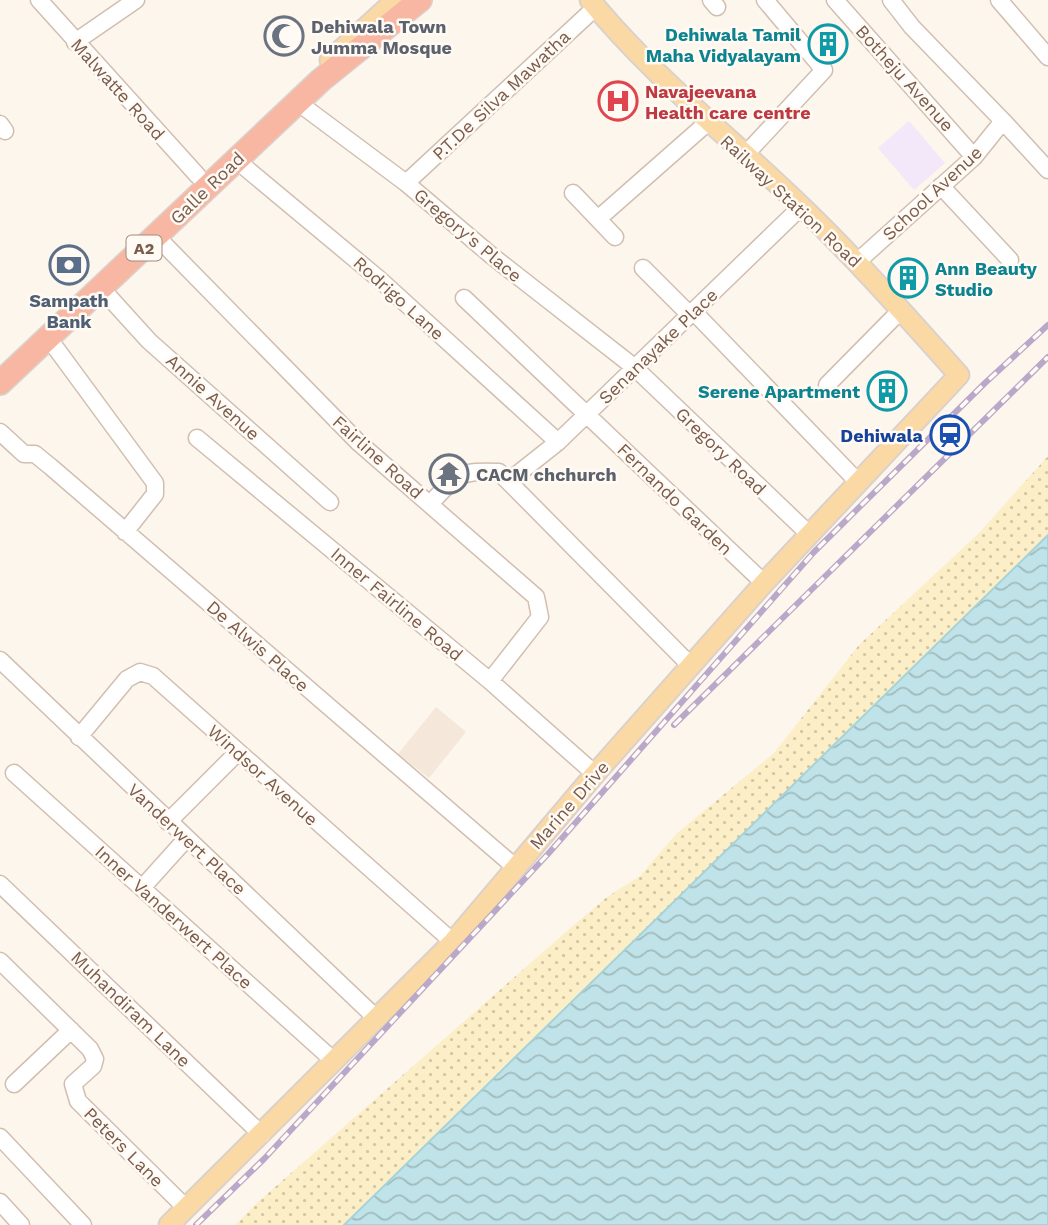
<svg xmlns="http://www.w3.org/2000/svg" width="1048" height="1225" viewBox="0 0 1048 1225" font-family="'Work Sans',sans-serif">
  <defs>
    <pattern id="sand-dots" width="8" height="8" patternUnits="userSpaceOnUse" patternTransform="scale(1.75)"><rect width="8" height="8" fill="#fcefc7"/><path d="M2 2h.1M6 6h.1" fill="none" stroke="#d1c5a4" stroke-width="1.8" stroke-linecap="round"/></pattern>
    <pattern id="water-waves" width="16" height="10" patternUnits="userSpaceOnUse" patternTransform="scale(1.75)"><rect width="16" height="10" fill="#bfe3e8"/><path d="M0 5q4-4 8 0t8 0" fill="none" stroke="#a0bbbe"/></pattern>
  </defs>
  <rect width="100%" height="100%" fill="#fdf6ec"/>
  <!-- residential -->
  <path fill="#f5e8da" d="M 436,707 L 466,732 L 429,778 L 398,754 Z"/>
  <!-- education -->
  <path fill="#f3e8fa" d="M 909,121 L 945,163 L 914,190 L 878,148 Z"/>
  <!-- sand -->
  <path fill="url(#sand-dots)" d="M 1048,456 L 1048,535 L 344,1225 L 235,1225 L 258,1202 L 574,925 L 607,897 L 640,876 L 676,834 L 774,753 L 859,645 L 979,533 Z"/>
  <!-- water -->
  <path fill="url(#water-waves)" stroke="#a5d3da" stroke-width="2" d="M 1048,535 L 1048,1225 L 344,1225 Z"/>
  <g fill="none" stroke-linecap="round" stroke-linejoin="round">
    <!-- minor casing -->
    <g stroke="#d1beb0" stroke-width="19">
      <path id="minor" d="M 39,0 L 198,176
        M 711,0 L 717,7
        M 835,0 L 974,157
        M 891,0 L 912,27 L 1003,121
        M 999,0 L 1048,57
        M 75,42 L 136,0
        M 300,104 L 406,183 L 492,256 L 634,367 L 809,534
        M 0,124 L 5,131
        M 744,156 L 824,70 L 765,0
        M 235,159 L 379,279 L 558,442
        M 406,183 L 596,7
        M 941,186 L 1010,260
        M 573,193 L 615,237
        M 599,218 L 707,123
        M 156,236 L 358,442 L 536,597 L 540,617 L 490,681
        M 857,262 L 974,157 L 1003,121 L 1048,170
        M 643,268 L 690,315
        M 100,287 L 149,341 L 330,502
        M 464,298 L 764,583
        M 694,312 L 858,482
        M 47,336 L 155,483 L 155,494 L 125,532
        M 827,385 L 901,310
        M 0,432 L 24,454 L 35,454 L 51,467 L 515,867
        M 197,438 L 490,681 L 595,774
        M 510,480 L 558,442 L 801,207
        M 430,504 C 457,475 459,470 499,472 L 691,666
        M 0,660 L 375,1017
        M 79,737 L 127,679 L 140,672 L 153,676 L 453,942
        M 14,773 L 334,1061
        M 168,822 L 237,753
        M 0,884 L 262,1135
        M 142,888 L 186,839
        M 0,961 L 90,1049 L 95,1059 L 93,1066 L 73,1084 L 78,1101 L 186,1208
        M 14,1084 L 71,1030
        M 0,1137 L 83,1225
        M 0,1202 L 21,1225"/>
    </g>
    <!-- major casing -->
    <g stroke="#dad1cd" stroke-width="23">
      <path id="major" d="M 330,60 L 396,0
        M 169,1225 L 453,942 L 595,774 L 764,583 L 959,375 C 908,318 858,261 803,208 C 732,139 653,77 590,0"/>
    </g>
    <!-- highway casing -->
    <g stroke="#dad1cd" stroke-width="26">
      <path id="highway" d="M 0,383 L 321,80 L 420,0"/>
    </g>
    <!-- minor -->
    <use href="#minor" stroke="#fff" stroke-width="16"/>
    <!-- major -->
    <use href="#major" stroke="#fbd9a5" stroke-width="19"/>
    <!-- highway -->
    <use href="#highway" stroke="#f7b7a3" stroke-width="23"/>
    <!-- rail casing -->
    <g stroke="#b9a8c9" stroke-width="6">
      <path id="rail" d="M 674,725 L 1048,357
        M 196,1225 L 264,1159 L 548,854 L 814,552 L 985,383 L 1048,325"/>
    </g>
    <!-- rail -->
    <use href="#rail" stroke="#fffaf3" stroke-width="3.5" stroke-dasharray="10" stroke-linecap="butt"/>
  </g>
  <!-- icons -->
  <defs>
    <g id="mosque-ring" transform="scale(2.0125)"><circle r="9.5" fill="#fffaf3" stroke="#6b7280" stroke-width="1.5"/><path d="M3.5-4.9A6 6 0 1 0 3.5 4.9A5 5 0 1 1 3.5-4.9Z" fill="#6b7280"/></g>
    <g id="building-ring" transform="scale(2.0125)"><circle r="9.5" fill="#fffaf3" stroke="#0f9aa8" stroke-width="1.5"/><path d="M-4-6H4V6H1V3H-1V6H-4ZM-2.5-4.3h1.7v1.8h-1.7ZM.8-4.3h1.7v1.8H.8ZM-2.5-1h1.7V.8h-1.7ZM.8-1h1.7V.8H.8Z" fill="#0f9aa8"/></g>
    <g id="hospital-ring" transform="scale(2.0125)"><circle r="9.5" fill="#fffaf3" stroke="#e0444e" stroke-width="1.5"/><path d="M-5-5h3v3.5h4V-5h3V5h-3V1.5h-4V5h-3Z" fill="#e0444e"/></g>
    <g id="bank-ring" transform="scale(2.0125)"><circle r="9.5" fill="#fffaf3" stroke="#5c6f8a" stroke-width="1.5"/><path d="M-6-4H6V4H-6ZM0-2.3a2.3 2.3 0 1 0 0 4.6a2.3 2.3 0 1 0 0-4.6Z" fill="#5c6f8a"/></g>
    <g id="station-ring" transform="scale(2.0125)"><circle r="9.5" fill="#fffaf3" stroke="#1a4fb4" stroke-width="1.5"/><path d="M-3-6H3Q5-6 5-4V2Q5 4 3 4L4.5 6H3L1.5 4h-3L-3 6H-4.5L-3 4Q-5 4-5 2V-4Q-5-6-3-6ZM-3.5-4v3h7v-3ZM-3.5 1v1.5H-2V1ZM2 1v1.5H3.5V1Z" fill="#1a4fb4"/></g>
    <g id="temple-ring" transform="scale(2.0125)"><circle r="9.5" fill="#fffaf3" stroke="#6b7280" stroke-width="1.5"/><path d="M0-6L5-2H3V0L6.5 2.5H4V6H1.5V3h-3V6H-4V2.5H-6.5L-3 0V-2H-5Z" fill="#6b7280"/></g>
  </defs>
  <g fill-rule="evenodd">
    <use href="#mosque-ring" x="284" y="36"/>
    <use href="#building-ring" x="828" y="44"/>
    <use href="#hospital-ring" x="618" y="101"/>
    <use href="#bank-ring" x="69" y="265"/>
    <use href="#building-ring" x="908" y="278"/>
    <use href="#building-ring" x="887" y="391"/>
    <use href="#station-ring" x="950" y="435"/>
    <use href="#temple-ring" x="449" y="474"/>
  </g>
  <g text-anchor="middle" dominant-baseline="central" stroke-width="5" stroke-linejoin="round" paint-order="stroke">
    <!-- shield labels -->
    <rect fill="#fffaf3" stroke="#a28b7f" stroke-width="2" x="126.5" y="235.5" width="35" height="25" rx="5"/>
    <g font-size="16" font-weight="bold" fill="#7a5c4d">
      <text x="144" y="248">A2</text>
    </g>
    <!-- worship labels -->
    <g font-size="18" font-weight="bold" fill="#5b616d" stroke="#fffaf3" text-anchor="start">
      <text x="311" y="26">Dehiwala Town<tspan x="311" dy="21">Jumma Mosque</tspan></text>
      <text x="476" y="474">CACM chchurch</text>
    </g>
    <!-- culture labels -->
    <g font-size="18" font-weight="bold" fill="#0d838f" stroke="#fffaf3" text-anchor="end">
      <text x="801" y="34">Dehiwala Tamil<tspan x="801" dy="21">Maha Vidyalayam</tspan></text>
      <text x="935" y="268" text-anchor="start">Ann Beauty<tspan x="935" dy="21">Studio</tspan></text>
      <text x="860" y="391">Serene Apartment</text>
    </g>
    <!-- street labels -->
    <g font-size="18" fill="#7a5c4d" stroke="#fffaf3">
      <text transform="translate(905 78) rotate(48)">Botheju Avenue</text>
      <text transform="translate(118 89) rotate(48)">Malwatte Road</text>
      <text transform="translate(501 95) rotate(-43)">P.T.De Silva Mawatha</text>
      <text transform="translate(207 188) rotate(-44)">Galle Road</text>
      <text transform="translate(932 193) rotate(-43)">School Avenue</text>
      <text transform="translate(791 201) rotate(43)">Railway Station Road</text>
      <text transform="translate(468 235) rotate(40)">Gregory's Place</text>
      <text transform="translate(399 298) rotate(42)">Rodrigo Lane</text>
      <text transform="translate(658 346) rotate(-44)">Senanayake Place</text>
      <text transform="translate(213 397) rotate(42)">Annie Avenue</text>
      <text transform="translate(721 451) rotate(44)">Gregory Road</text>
      <text transform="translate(378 457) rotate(42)">Fairline Road</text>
      <text transform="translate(675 499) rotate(44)">Fernando Garden</text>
      <text transform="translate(397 604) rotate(40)">Inner Fairline Road</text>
      <text transform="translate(258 646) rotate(41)">De Alwis Place</text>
      <text transform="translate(263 775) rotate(42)">Windsor Avenue</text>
      <text transform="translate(569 805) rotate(-49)">Marine Drive</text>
      <text transform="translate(187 839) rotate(43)">Vanderwert Place</text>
      <text transform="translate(174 917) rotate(42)">Inner Vanderwert Place</text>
      <text transform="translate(131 1009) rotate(44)">Muhandiram Lane</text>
      <text transform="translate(124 1147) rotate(45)">Peters Lane</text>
    </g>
    <!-- health labels -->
    <g font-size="18" font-weight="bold" fill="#be3a42" stroke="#fffaf3" text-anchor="start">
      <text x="645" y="91">Navajeevana<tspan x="645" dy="21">Health care centre</tspan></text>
    </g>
    <!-- service labels -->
    <g font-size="18" font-weight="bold" fill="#4e5e75" stroke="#fffaf3">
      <text x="69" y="300">Sampath<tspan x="69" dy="21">Bank</tspan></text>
    </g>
    <!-- transit labels -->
    <g font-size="18" font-weight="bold" fill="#164399" stroke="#fffaf3" text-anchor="end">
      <text x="923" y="435">Dehiwala</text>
    </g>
  </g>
</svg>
